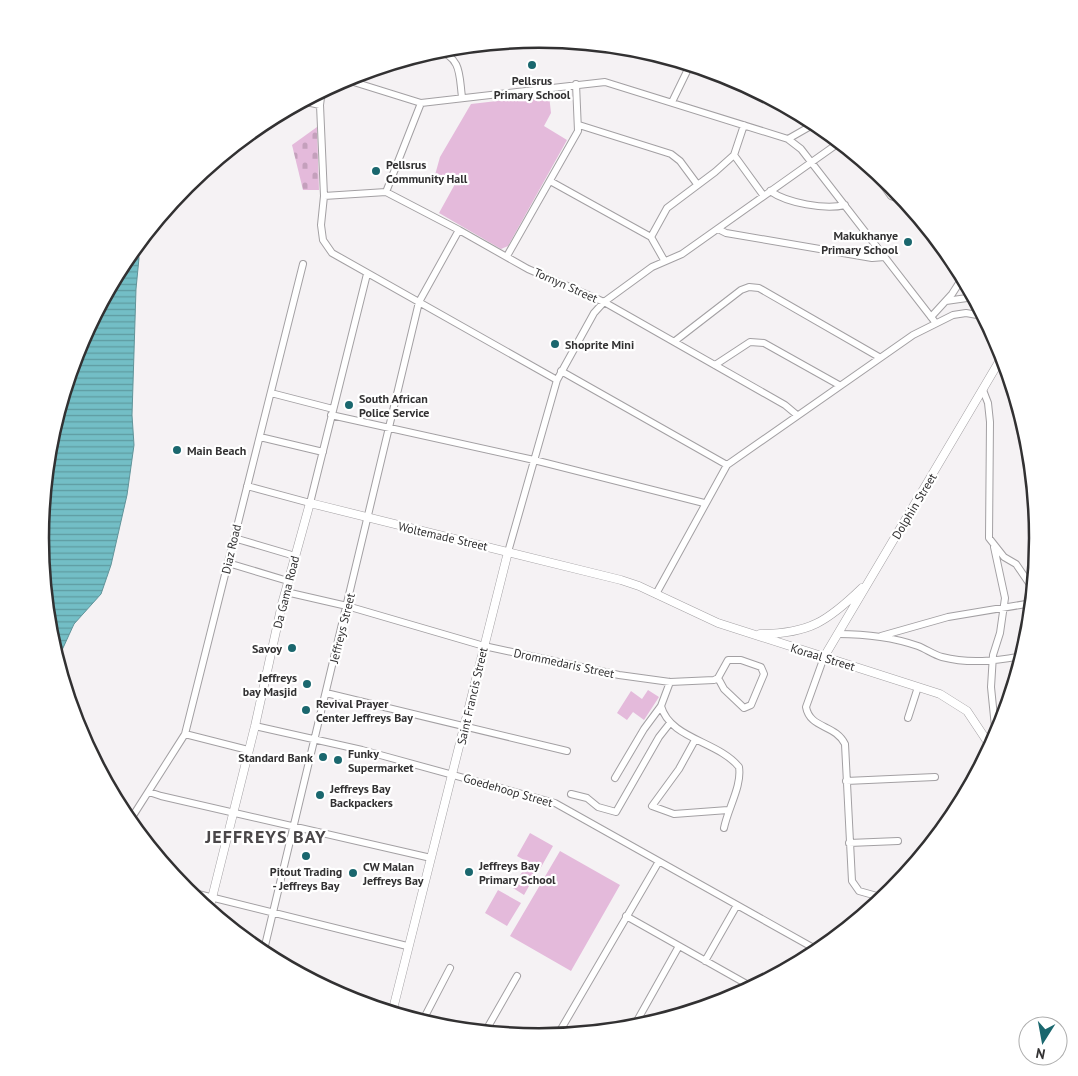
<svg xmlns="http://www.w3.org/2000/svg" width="1078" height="1076" viewBox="0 0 1078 1076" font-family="'PT Sans',sans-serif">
  <defs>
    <pattern id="cemetery-stones" width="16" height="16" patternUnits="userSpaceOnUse" patternTransform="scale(1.25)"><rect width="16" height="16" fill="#e4badb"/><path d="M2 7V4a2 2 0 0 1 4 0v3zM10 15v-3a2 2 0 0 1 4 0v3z" fill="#c4a0bc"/></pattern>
    <pattern id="water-rules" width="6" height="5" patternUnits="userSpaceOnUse" patternTransform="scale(1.25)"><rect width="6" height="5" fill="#73bec6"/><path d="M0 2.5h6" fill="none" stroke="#5f9ba1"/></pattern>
  </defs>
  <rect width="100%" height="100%" fill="#f5f2f4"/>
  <!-- cemetery -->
  <path fill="url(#cemetery-stones)" d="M 317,127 L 319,190 L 303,190 L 292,145 Z"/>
  <!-- pitch -->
  <path fill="#e4badb" d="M 549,95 L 551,113 L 544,126 L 567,140 L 508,246 L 501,249 L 439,213 L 455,184 L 435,175 L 440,157 L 471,104 Z
    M 648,690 L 659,697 L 644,720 L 633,712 L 627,720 L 617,713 L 631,691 L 642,699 Z
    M 530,833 L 553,846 L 540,869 L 517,856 Z
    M 560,851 L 620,885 L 571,971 L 510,936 Z
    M 526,865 L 537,872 L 524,895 L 513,888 Z
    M 498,890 L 521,903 L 507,926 L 485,913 Z"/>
  <!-- water -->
  <path fill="url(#water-rules)" stroke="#60949a" d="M 137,245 L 139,258 L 136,289 L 132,415 L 134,445 L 127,495 L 111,565 L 101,594 L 74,624 L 57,661 L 49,635 L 40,538 L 49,440 L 78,347 L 124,260 Z"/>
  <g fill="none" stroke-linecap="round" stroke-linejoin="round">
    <!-- minor casing -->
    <g stroke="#a3a0a3" stroke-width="8">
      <path id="minor" d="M 437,50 C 462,58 459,75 462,97
        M 344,79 L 421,103 L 605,82 L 788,139 L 801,149 L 935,322
        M 322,90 L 320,105 L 324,196 L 321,225 L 323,240 L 332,253 L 557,380
        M 302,101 L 320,105
        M 672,102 L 690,65
        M 579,125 L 671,154 L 680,161 L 697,184
        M 788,139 L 816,123
        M 734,155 L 763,195
        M 871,168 L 891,196 L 896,198 L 901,196
        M 550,181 L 651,237 L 664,260
        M 770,191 C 787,203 825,210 845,205
        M 386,192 L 421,103
        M 324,196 L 386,192 L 459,230 L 528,269 L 604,302 L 785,405 L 797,415
        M 718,229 L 726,233 L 872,258 L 885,257
        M 651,237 L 667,208 L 715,172 L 734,155 L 744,125
        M 507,256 L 578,131 L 576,84
        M 946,301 L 974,297
        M 931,317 L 952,294 L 963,277
        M 675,341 L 741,290 L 749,287 L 759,288 L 879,357
        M 715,365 L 750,342 L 764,343 L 839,385
        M 561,371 L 727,465
        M 983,390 L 988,403 L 990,422 L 989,538 L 1004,557 L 1016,564 L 1033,589
        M 271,393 L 333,409
        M 331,415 L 534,460 L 704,503
        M 260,437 L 323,452
        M 247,486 L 310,503 L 367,274
        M 234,538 L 295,556
        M 994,547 L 1005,598 L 1000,633 L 993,655 L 991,687 L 996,737
        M 508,552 L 557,380 L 594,313 L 604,302 L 652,267 L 682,254 L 840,142
        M 228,563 L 288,581
        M 286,592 L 347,606 L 484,646 L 619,675 L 670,682 L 714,680 L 718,678 L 728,660 L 741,660 L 761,667 L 764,674 L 751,705 L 744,708 L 724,689 L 718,678
        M 656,594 L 727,465 L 913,335 L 953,315 L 966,313 L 983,316
        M 838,634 C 864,634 892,637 918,646 C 926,649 934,655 942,657 C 969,664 996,661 1022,656
        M 881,636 L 948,617 L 1032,603
        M 824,657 L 806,707 C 810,729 835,724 845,744 L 852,881 L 859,891 L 884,898
        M 326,693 L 567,751
        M 661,706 C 670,739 718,741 739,767 C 742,786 728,808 724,828
        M 908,718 L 918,687
        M 255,726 L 362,750 L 555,803 L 819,951
        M 185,734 L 248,750
        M 695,740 L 679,769 L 652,806 L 674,814 L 728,810
        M 615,778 L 644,729 L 661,706 L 670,682
        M 846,781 L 935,777
        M 149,792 L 161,796 L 431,858
        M 571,794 L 587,798 L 598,807 L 616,812 L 659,737 L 670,723
        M 129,822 L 185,734 L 303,264
        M 849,843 L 898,841
        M 186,891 L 407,946
        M 626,916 L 752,987
        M 263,954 L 419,302 L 459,230
        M 705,961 L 737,905
        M 422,1022 L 450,968
        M 633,1028 L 679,946
        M 560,1030 L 566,1035
        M 485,1032 L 517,976
        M 557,1036 L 658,863"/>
    </g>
    <!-- tertiary casing -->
    <g stroke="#a3a0a3" stroke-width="9">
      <path id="tertiary" d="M 760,634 C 809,634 828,621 862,588
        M 824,657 L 1003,355
        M 209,910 L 255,726 L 282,604 L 310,503 L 621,580 L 639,586 L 718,623 L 940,694 L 967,711 L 991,747
        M 392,1013 L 508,552"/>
    </g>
    <!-- minor -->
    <use href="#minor" stroke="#fff" stroke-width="6"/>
    <!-- tertiary -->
    <use href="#tertiary" stroke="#fff" stroke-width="8"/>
  </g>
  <!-- markers -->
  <g fill="#1a676e" stroke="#fff" stroke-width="2">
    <circle cx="532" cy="65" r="5"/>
    <circle cx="376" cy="171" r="5"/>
    <circle cx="908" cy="242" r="5"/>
    <circle cx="555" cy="344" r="5"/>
    <circle cx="349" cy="405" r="5"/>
    <circle cx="177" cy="450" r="5"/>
    <circle cx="292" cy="648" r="5"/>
    <circle cx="307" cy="684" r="5"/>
    <circle cx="306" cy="710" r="5"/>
    <circle cx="323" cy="757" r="5"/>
    <circle cx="338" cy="760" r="5"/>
    <circle cx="320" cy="795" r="5"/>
    <circle cx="306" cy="856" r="5"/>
    <circle cx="469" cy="872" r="5"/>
    <circle cx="353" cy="873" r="5"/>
  </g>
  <g text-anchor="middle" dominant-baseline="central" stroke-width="4.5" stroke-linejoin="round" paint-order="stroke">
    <!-- poi labels -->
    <g font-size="12" font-weight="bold" fill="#323132" stroke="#fff" text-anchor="start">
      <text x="532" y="80" text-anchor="middle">Pellsrus<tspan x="532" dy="14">Primary School</tspan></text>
      <text x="386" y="164">Pellsrus<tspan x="386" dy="14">Community Hall</tspan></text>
      <text x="898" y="235" text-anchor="end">Makukhanye<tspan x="898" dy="14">Primary School</tspan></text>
      <text x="565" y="344">Shoprite Mini</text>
      <text x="359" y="398">South African<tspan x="359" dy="14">Police Service</tspan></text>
      <text x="187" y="450">Main Beach</text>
      <text x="282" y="648" text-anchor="end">Savoy</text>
      <text x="297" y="677" text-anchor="end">Jeffreys<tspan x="297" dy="14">bay Masjid</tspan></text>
      <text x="316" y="703">Revival Prayer<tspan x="316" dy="14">Center Jeffreys Bay</tspan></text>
      <text x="348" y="753">Funky<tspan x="348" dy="14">Supermarket</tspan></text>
      <text x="313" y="757" text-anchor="end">Standard Bank</text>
      <text x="330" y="788">Jeffreys Bay<tspan x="330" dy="14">Backpackers</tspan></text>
      <text x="479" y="865">Jeffreys Bay<tspan x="479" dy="14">Primary School</tspan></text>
      <text x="363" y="866">CW Malan<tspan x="363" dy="14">Jeffreys Bay</tspan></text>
      <text x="306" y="871" text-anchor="middle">Pitout Trading<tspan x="306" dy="14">- Jeffreys Bay</tspan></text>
    </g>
    <!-- street labels -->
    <g font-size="12" fill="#323132" stroke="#fff">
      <text transform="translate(566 285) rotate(24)">Tornyn Street</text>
      <text transform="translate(914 506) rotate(-59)">Dolphin Street</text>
      <text transform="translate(443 536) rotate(13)">Woltemade Street</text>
      <text transform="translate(231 549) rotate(-77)">Diaz Road</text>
      <text transform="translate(286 592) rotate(-76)">Da Gama Road</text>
      <text transform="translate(342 628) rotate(-76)">Jeffreys Street</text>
      <text transform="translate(823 657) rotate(17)">Koraal Street</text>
      <text transform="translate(564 663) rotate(12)">Drommedaris Street</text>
      <text transform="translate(472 696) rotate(-77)">Saint Francis Street</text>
      <text transform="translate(508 790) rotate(16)">Goedehoop Street</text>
    </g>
    <!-- district labels -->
    <g font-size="18" font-weight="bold" letter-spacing="1" fill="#4a4749" stroke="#fff">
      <text x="266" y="836">JEFFREYS BAY</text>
    </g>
  </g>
  <!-- crop -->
  <path d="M0 0H1078V1076H0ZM49 538a490 490 0 1 1 980 0a490 490 0 1 1-980 0Z" fill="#fff" fill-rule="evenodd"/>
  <path fill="none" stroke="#323132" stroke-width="2.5" d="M49 538a490 490 0 1 1 980 0a490 490 0 1 1-980 0Z"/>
  <!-- north arrow -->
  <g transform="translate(1043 1041) rotate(191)"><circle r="24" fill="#ffffff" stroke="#adadad"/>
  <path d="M0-4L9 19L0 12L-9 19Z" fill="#1a676e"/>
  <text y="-8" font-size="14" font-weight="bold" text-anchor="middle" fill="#323132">N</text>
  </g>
</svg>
